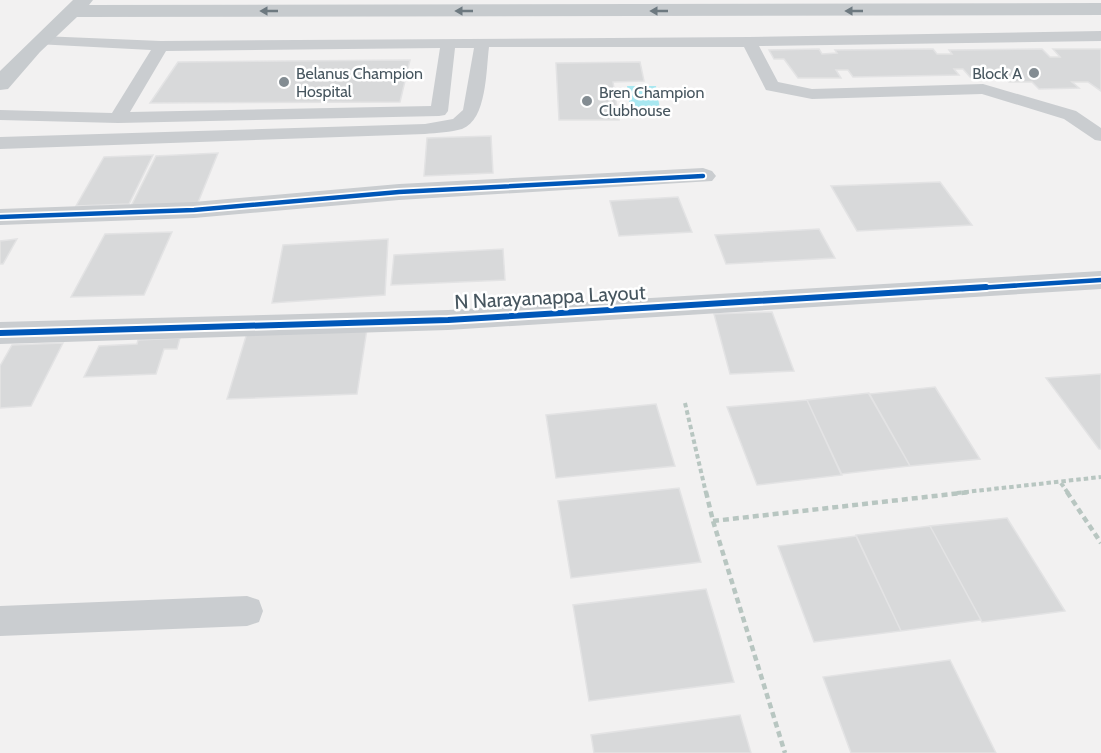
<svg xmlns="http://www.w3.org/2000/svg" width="1101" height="753" viewBox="0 0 1101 753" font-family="Cabin,sans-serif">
  <rect width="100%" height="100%" fill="#f2f1f1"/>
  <!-- water -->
  <path fill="#a8e7f0" d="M 627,86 L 656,86 L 661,115 L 631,115 Z"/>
  <!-- building -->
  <path fill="#d8d9da" stroke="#e3e3e4" stroke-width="1.5" d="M 819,49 L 822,54 L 837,53 L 835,50 L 933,49 L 937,54 L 952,54 L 949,50 L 1042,49 L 1050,57 L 1060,57 L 1053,49 L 1101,49 L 1101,91 L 1088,82 L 1072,82 L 1079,88 L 1039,89 L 1032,82 L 1009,82 L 1003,76 L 970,77 L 963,69 L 954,69 L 959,75 L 853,77 L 848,70 L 836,70 L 841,78 L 798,78 L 784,59 L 774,59 L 769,50 Z
    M 410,60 L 400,102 L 150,103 L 178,62 Z
    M 640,62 L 644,81 L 613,82 L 619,120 L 559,120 L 556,63 Z
    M 491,136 L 493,173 L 424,176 L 427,138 Z
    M 218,153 L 197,205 L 130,208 L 156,156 Z
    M 153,155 L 129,204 L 76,206 L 104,157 Z
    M 940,182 L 972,225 L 857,231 L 831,186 Z
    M 678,197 L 692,232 L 619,236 L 610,201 Z
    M 819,229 L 835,258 L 726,264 L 715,235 Z
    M 172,232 L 144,295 L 71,297 L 105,234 Z
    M 17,239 L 3,264 L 0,264 L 0,241 Z
    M 388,239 L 385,295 L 272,303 L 283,245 Z
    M 503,249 L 505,280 L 391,285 L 394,255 Z
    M 772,312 L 794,371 L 730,374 L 714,314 Z
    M 367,329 L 357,394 L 227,399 L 247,333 Z
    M 180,338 L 177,349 L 164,349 L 156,374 L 84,377 L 99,346 L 137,344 L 138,340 Z
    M 63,343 L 31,406 L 0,408 L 0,366 L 12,345 Z
    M 1101,374 L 1101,449 L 1099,449 L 1046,378 Z
    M 935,387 L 980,459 L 910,466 L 869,394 Z
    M 869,393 L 910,466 L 841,474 L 807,400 Z
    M 807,400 L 842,475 L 757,485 L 727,407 Z
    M 656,404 L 675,466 L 556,478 L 546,415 Z
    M 679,488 L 701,562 L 571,578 L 558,501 Z
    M 1007,518 L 1065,611 L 982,622 L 930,526 Z
    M 930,526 L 981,620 L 901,631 L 856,535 Z
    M 856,536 L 901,631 L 814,642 L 778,546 Z
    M 706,589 L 734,682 L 589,701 L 573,605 Z
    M 950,660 L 996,753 L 851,753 L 823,677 Z
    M 740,715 L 751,753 L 594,753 L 591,735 Z"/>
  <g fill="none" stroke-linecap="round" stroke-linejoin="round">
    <!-- path-far1 -->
    <path stroke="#b8c6c1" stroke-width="4" stroke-dasharray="4.5 3" stroke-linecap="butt" d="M 685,403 L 706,493
      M 1061,483 L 1068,493
      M 957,493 L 1101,477"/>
    <!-- path -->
    <path stroke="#b8c6c1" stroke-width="4.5" stroke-dasharray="6 4" stroke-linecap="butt" d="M 706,492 L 713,521 L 785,753
      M 1067,492 L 1101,543
      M 713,521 L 970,492"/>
    <!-- lane -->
    <path fill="#cacdd0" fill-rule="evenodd" d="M 1101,31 L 1101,41 L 759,46 L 778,82 L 812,89 L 983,84 L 1076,111 L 1101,128 L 1101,141 L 1095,140 L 1064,119 L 982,94 L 812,99 L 766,90 L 744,47 L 489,47 C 486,70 487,120 462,129 C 451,132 437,133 425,134 L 0,149 L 0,137 L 425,124 L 453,119 L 463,110 L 474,48 L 455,48 L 448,111 L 445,115 L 439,116 L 118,123 L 0,120 L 0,110 L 112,113 L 151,50 L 36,44 L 33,41 L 36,38 L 41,36 L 161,41 L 749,37 ZM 440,48 L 431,106 L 130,112 L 166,51 Z
      M 247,596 L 259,600 L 263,611 L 259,622 L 247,626 L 0,636 L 0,606 Z"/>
    <!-- street -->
    <path fill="#cacdd0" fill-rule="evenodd" d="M 703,168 L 712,171 L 716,176 L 712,181 L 399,200 L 194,218 L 0,225 L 0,209 L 194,202 L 399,184 Z
      M 1101,271 L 1101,289 L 448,330 L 0,344 L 0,322 L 448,310 Z"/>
    <!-- primary -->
    <path fill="#c7cbce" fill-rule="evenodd" d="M 73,0 L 93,0 L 89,5 L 1101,3 L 1101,15 L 77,17 L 40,52 L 8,89 L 0,90 L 0,71 Z"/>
    <!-- cycleway-far1 casing -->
    <g stroke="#fff" stroke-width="8">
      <path id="cycleway-far1" d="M 0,217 L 194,210 L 399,192 L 703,176
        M 962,289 L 1101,280"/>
    </g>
    <!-- cycleway casing -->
    <g stroke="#fff" stroke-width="10">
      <path id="cycleway" d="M 0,333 L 448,320 L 986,287"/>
    </g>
    <!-- cycleway-far1 -->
    <use href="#cycleway-far1" stroke="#0057b8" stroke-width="4.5"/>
    <!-- cycleway -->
    <use href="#cycleway" stroke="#0057b8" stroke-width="6"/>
  </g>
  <!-- one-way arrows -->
  <defs><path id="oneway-solid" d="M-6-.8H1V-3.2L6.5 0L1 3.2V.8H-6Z" transform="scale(1.5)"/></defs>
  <g fill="#6d7980">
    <use href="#oneway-solid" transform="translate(269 11) rotate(-180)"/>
    <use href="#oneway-solid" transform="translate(464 11) rotate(-180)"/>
    <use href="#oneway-solid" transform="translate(659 11) rotate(-180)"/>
    <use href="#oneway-solid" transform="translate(854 11) rotate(180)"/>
  </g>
  <!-- markers -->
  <g fill="#838c92" stroke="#fff" stroke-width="2">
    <circle cx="1034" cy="73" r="6"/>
    <circle cx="284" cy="82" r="6"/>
    <circle cx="587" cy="101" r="6"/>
  </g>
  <g text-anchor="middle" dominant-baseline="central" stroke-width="5" stroke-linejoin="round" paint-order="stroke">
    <!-- far-poi labels -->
    <g font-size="16" fill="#47565f" stroke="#fff" text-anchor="start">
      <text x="296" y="73">Belanus Champion<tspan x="296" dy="18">Hospital</tspan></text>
      <text x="1022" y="73" text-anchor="end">Block A</text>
      <text x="599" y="92">Bren Champion<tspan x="599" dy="18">Clubhouse</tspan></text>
    </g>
    <!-- street labels -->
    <g font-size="20" fill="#47565f" stroke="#fff">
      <text transform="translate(550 297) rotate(-3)">N Narayanappa Layout</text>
    </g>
  </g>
</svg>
